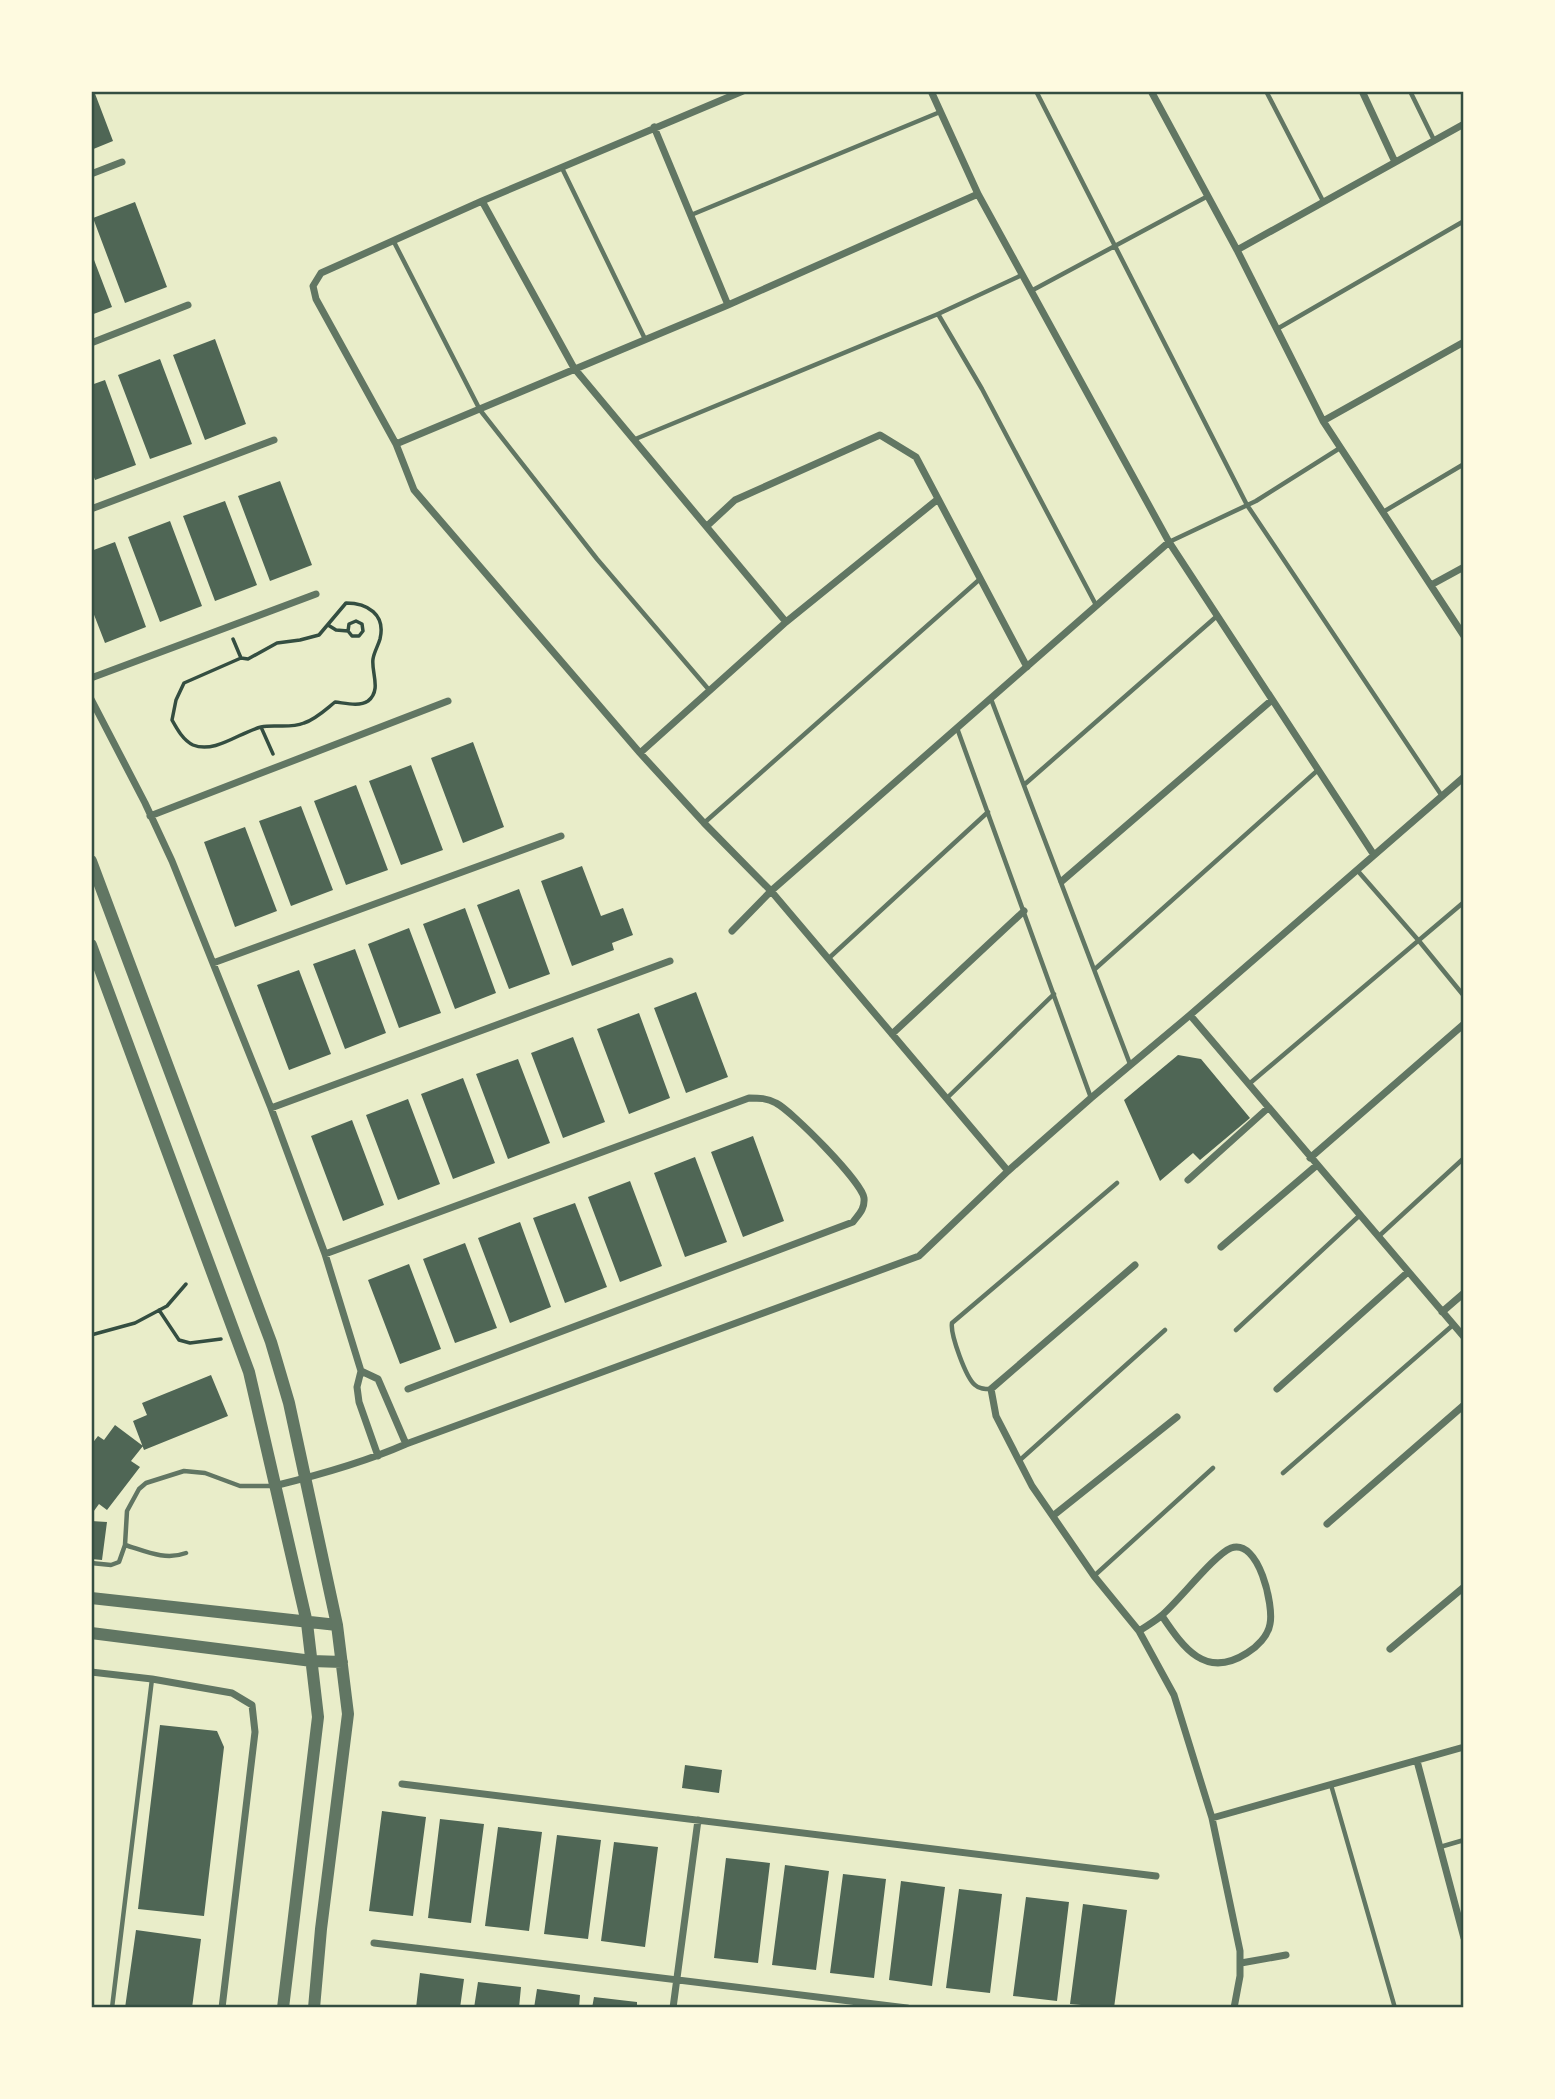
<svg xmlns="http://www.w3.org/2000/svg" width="1555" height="2099" viewBox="0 0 1555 2099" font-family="'PT Sans',sans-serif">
  <rect width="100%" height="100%" fill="#e9edc9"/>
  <!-- building -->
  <path fill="#4f6655" d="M 91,91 L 94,91 L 113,141 L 91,150 Z
    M 135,202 L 167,287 L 125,303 L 93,218 Z
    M 91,252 L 112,307 L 91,315 Z
    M 215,339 L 246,424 L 205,440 L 173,355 Z
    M 160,359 L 192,444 L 150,459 L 118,375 Z
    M 105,380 L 136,465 L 95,480 L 91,470 L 91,385 Z
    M 280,481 L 312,565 L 270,581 L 238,496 Z
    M 225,501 L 257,585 L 215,601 L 183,516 Z
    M 170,521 L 202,606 L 160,622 L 128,537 Z
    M 115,542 L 146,627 L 105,643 L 91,607 L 91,551 Z
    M 473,742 L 504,827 L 463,843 L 431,758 Z
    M 411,765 L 443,850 L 401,865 L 369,781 Z
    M 356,785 L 388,870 L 346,885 L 314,801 Z
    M 301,806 L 333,890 L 291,906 L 259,821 Z
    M 245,827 L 277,911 L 235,927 L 204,842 Z
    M 582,866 L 601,916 L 623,908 L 633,935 L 612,943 L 614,950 L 572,966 L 541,881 Z
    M 519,889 L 550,974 L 509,989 L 477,905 Z
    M 465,908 L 496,993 L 455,1009 L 423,924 Z
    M 409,928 L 441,1013 L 399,1028 L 368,944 Z
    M 355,949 L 386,1033 L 345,1049 L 313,964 Z
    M 299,970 L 331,1054 L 289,1070 L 257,985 Z
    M 696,992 L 728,1077 L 686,1093 L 654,1008 Z
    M 639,1013 L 670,1098 L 629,1114 L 597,1029 Z
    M 573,1037 L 605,1122 L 563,1138 L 531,1053 Z
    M 1178,1055 L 1201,1059 L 1250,1118 L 1200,1160 L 1193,1153 L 1160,1181 L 1124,1100 Z
    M 518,1059 L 550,1143 L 508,1159 L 476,1074 Z
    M 463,1078 L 495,1163 L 453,1179 L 421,1094 Z
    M 408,1099 L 440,1184 L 398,1200 L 366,1115 Z
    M 352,1120 L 384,1205 L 343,1221 L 311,1136 Z
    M 753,1136 L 784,1221 L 743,1237 L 711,1152 Z
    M 695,1157 L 727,1242 L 685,1257 L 654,1173 Z
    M 630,1181 L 662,1266 L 620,1282 L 588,1197 Z
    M 575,1203 L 607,1287 L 565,1303 L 533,1218 Z
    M 520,1222 L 551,1307 L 510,1323 L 478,1238 Z
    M 465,1243 L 497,1328 L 455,1343 L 423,1259 Z
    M 409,1264 L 441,1349 L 400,1364 L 368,1280 Z
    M 211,1375 L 228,1416 L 144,1450 L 133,1421 L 147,1415 L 142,1403 Z
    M 115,1425 L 143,1446 L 131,1461 L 140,1467 L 107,1510 L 99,1504 L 91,1515 L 91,1445 L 98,1436 L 104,1440 Z
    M 91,1521 L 107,1522 L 102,1560 L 91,1559 Z
    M 160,1725 L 217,1731 L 224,1747 L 204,1916 L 138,1909 Z
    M 685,1765 L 722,1770 L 719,1793 L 682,1788 Z
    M 382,1811 L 426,1817 L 413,1916 L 369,1911 Z
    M 440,1819 L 484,1824 L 471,1923 L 428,1918 Z
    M 498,1827 L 542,1832 L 529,1931 L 485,1926 Z
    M 557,1835 L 601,1840 L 588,1939 L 544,1934 Z
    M 614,1842 L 658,1847 L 645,1947 L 601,1941 Z
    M 726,1858 L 770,1863 L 758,1963 L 714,1958 Z
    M 785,1865 L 829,1871 L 816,1970 L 772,1965 Z
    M 843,1874 L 886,1879 L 874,1978 L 830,1973 Z
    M 901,1881 L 945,1887 L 932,1986 L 889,1980 Z
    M 959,1889 L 1002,1894 L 990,1993 L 946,1988 Z
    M 1026,1897 L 1069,1902 L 1057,2001 L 1013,1996 Z
    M 1083,1904 L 1127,1910 L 1114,2008 L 1070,2004 Z
    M 136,1930 L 201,1939 L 192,2008 L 125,2008 Z
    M 420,1973 L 464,1979 L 460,2008 L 416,2008 Z
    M 478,1982 L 521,1987 L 519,2008 L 474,2008 Z
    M 537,1989 L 580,1995 L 579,2008 L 534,2008 Z
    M 594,1997 L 637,2002 L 637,2008 L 592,2008 Z"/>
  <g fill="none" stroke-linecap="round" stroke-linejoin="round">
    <!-- path -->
    <path stroke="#344e41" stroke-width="3.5" d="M 328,625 L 336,630 L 348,631 L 352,636 L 359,636 L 363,631 L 362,624 L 356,621 L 349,624 L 348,631
      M 233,639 L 241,658 L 248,659 L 277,643 L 300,640 L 319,635 L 346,603 C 367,603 386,614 380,639 C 378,646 374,652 373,659 C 371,672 382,690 368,701 C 359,707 345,703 335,702 C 325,710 316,719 304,723 C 289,729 275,724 261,727 C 240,732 215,754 193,745 C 183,740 177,729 172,720 L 176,700 L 184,683 L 241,658
      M 261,727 L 273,754
      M 159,1310 L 179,1340 L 190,1343 L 221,1339
      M 91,1335 L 135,1323 L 167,1306 L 186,1284"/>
    <!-- service -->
    <path stroke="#617663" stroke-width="4.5" d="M 1036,91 L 1247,505 L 1442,796
      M 1266,91 L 1323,201
      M 1410,91 L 1434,140
      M 562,168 L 645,339
      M 691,215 L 940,112
      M 394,242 L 480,410 L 597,559 L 710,691
      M 1031,291 L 1208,196
      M 938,314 L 982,389 L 1096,605
      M 1277,329 L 1464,221
      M 633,440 L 938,314 L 1022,275
      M 1383,512 L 1464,464
      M 1169,542 L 1256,501 L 1340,448
      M 991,699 L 1130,1064
      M 957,728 L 1091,1098
      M 1025,784 L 1217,616
      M 704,823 L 980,579
      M 1357,870 L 1419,941 L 1464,996
      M 829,958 L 988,812
      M 1095,969 L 1318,770
      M 1249,1084 L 1464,902
      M 947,1098 L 1054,994
      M 1379,1236 L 1464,1158
      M 1236,1330 L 1360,1215
      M 991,1389 C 985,1389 979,1389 975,1385 C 966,1378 950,1334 952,1323 L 1117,1183
      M 1020,1460 L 1165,1330
      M 1283,1473 L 1453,1325
      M 125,1545 C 145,1551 165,1561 186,1553
      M 91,1563 L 111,1565 L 119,1562 L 125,1545 L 127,1511 L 139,1489 L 146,1483 L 184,1471 L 205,1473 L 240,1486 L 274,1486
      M 1094,1576 L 1213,1468
      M 1331,1785 L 1395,2008
      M 1440,1847 L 1464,1840
      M 112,2008 L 152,1679"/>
    <!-- minor -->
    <path stroke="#617663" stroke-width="7" d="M 743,91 L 482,201 L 321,273 L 313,286 L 316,299 L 396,444 L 414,490 L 640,753 L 704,823 L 771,891 L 1008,1171
      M 931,91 L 978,194 L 1169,542 L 1374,855
      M 1151,91 L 1237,250 L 1323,421 L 1464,636
      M 1362,91 L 1395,162
      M 654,127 L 728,305
      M 91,174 L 122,162
      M 482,201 L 574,368 L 786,622
      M 1237,250 L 1464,124
      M 91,343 L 188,305
      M 1323,421 L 1464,342
      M 396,444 L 728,305 L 978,194
      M 91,509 L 274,440
      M 707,526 L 735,500 L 880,435 L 916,457 L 1027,667
      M 1431,585 L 1464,567
      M 91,678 L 316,594
      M 91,699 L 145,803 L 172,861 L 271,1108 L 325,1254 L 361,1371
      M 640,753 L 786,622 L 938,499
      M 150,816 L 448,701
      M 1062,881 L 1272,700
      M 732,931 L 771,891 L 1169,542
      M 213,963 L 561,836
      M 1190,1015 L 1464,1337
      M 892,1034 L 1024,911
      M 271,1108 L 670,961
      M 1310,1158 L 1464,1024
      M 1188,1180 L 1268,1108
      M 1221,1247 L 1317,1165
      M 325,1254 L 749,1098 C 759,1098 767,1098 776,1103 C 792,1111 862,1182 864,1198 C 865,1209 859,1214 853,1222 L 408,1389
      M 1135,1265 L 991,1389 L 996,1416 L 1032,1486 L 1094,1576 L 1139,1631 L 1174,1695 L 1212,1818 L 1240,1951 L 1240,1976 L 1234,2008
      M 1442,1312 L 1464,1293
      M 361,1371 L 357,1387 L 359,1402 L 378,1456
      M 361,1371 L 378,1379 L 406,1444
      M 1277,1389 L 1408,1272
      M 274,1486 C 319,1475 363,1463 406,1444 L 919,1256 L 1008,1171 L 1091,1098 L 1190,1015 L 1464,777
      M 1054,1515 L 1177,1417
      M 1327,1524 L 1464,1405
      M 1139,1631 C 1147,1626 1155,1621 1161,1616 C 1178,1602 1215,1554 1231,1548 C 1259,1538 1274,1606 1270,1624 C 1268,1636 1257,1647 1247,1653 C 1205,1680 1183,1647 1162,1616
      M 1390,1649 L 1464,1587
      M 91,1672 L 152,1679 L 232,1693 L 252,1705 L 255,1732 L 222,2008
      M 1417,1761 L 1464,1938
      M 402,1784 L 1156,1876
      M 1212,1818 L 1464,1747
      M 374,1943 L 907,2008
      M 1241,1963 L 1286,1955
      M 673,2008 L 698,1820"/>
    <!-- tertiary -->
    <path stroke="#617663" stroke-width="12" d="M 91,861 L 271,1342 L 289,1403 L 337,1625 L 348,1714 L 321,1929 L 314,2008
      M 91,945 L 249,1372 L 307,1623 L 318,1717 L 283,2008
      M 91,1598 L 337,1625
      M 91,1633 L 312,1661 L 342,1662"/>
  </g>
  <!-- border -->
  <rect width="1555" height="2099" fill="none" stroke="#fefae0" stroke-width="186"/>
  <rect x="93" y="93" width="1369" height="1913" fill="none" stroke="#344e41" stroke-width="2.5"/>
</svg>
